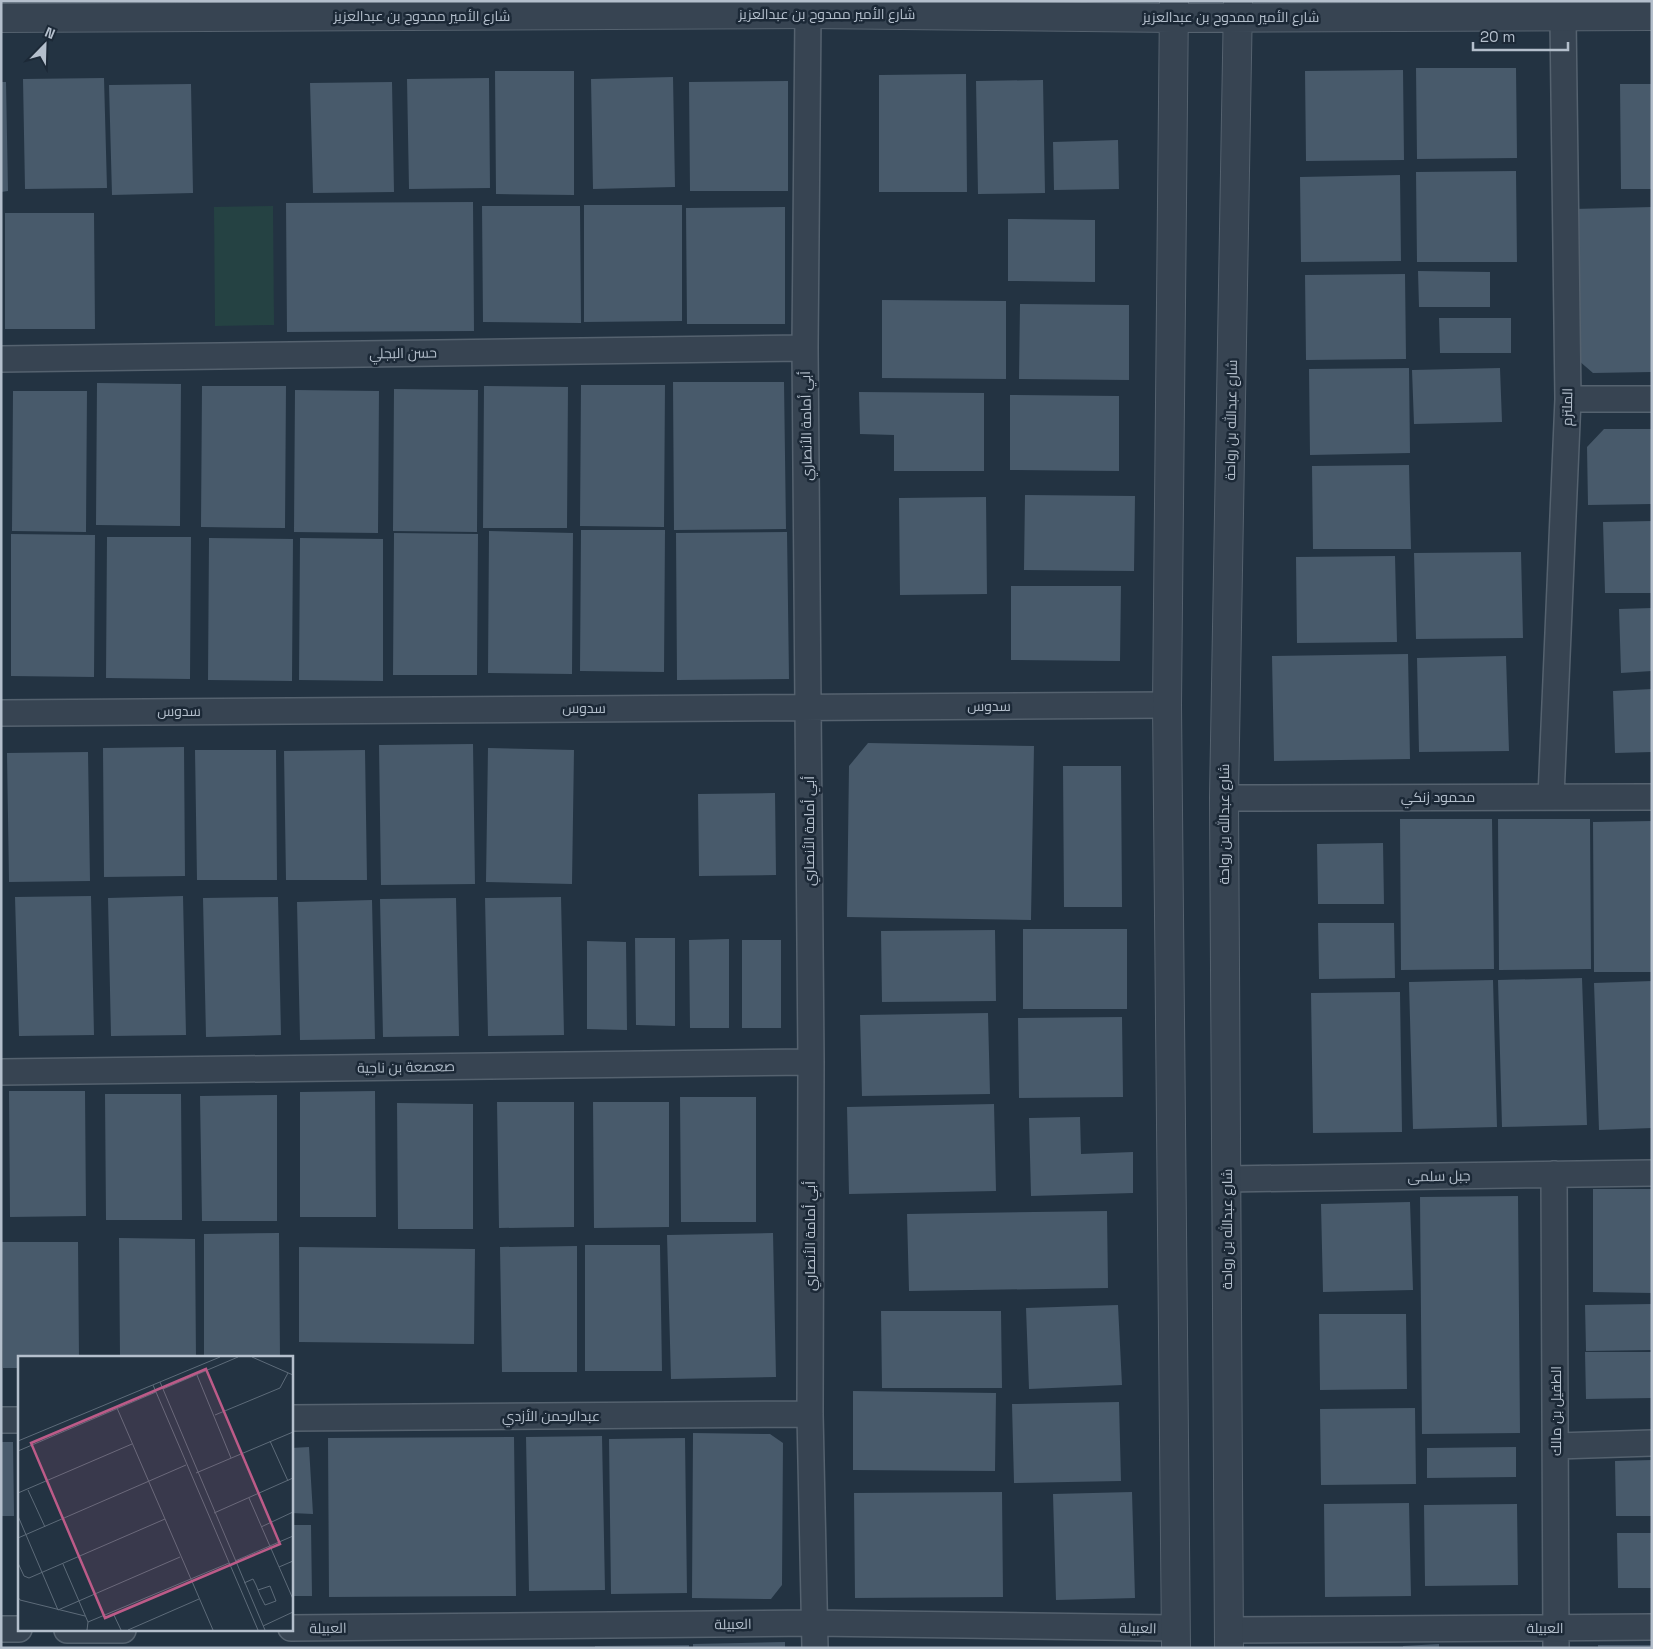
<svg xmlns="http://www.w3.org/2000/svg" width="1653" height="1649" viewBox="0 0 1653 1649" font-family="'Space Grotesk',Cairo,sans-serif">
  <rect width="100%" height="100%" fill="#233342"/>
  <!-- green -->
  <path fill="#254243" d="M 273,206 L 274,325 L 215,326 L 214,207 Z"/>
  <!-- building -->
  <path fill="#485a6b" d="M 1416,68 L 1516,68 L 1517,158 L 1417,159 Z
    M 1403,70 L 1404,160 L 1306,161 L 1305,71 Z
    M 495,71 L 574,71 L 574,195 L 496,194 Z
    M 966,74 L 967,192 L 879,192 L 879,75 Z
    M 673,77 L 675,187 L 593,189 L 591,79 Z
    M 104,78 L 107,188 L 25,189 L 23,79 Z
    M 489,78 L 490,188 L 409,189 L 407,79 Z
    M 1043,80 L 1045,193 L 978,194 L 976,81 Z
    M 788,81 L 788,191 L 690,191 L 689,82 Z
    M 1,82 L 6,82 L 8,191 L 1,192 Z
    M 392,82 L 394,192 L 313,193 L 310,83 Z
    M 191,84 L 193,193 L 112,195 L 109,85 Z
    M 1620,84 L 1652,84 L 1652,189 L 1621,189 Z
    M 1118,140 L 1119,189 L 1054,190 L 1053,142 Z
    M 1516,171 L 1517,262 L 1417,262 L 1416,172 Z
    M 1400,175 L 1401,261 L 1301,262 L 1300,177 Z
    M 473,202 L 474,331 L 287,332 L 286,203 Z
    M 584,205 L 682,205 L 682,321 L 584,322 Z
    M 482,206 L 580,206 L 581,323 L 483,322 Z
    M 785,207 L 785,324 L 687,324 L 686,208 Z
    M 1652,207 L 1652,372 L 1593,373 L 1578,360 L 1574,209 Z
    M 5,213 L 94,213 L 95,329 L 5,329 Z
    M 1008,219 L 1095,220 L 1095,282 L 1008,281 Z
    M 1418,271 L 1490,272 L 1490,307 L 1419,307 Z
    M 1405,274 L 1406,359 L 1306,360 L 1305,275 Z
    M 882,300 L 1006,301 L 1006,379 L 882,378 Z
    M 1020,304 L 1129,305 L 1129,380 L 1019,379 Z
    M 1439,318 L 1511,318 L 1511,353 L 1440,353 Z
    M 1409,368 L 1410,453 L 1310,455 L 1309,369 Z
    M 1500,368 L 1502,422 L 1414,424 L 1412,370 Z
    M 673,382 L 784,382 L 786,529 L 674,530 Z
    M 97,383 L 181,384 L 180,526 L 96,525 Z
    M 581,385 L 665,385 L 664,527 L 580,526 Z
    M 202,386 L 286,386 L 285,528 L 201,527 Z
    M 484,386 L 568,387 L 567,528 L 483,528 Z
    M 394,389 L 478,390 L 477,532 L 393,531 Z
    M 295,390 L 379,391 L 378,533 L 294,532 Z
    M 13,391 L 87,391 L 86,532 L 12,531 Z
    M 859,392 L 984,393 L 984,471 L 894,471 L 894,435 L 860,434 Z
    M 1010,395 L 1119,396 L 1119,471 L 1010,470 Z
    M 1604,429 L 1652,429 L 1652,504 L 1588,505 L 1587,447 Z
    M 1409,465 L 1411,549 L 1313,549 L 1312,466 Z
    M 1025,495 L 1135,496 L 1134,571 L 1024,570 Z
    M 986,497 L 987,594 L 900,595 L 899,498 Z
    M 1652,521 L 1652,593 L 1605,593 L 1603,522 Z
    M 581,530 L 665,530 L 664,672 L 580,671 Z
    M 489,531 L 573,533 L 572,674 L 488,673 Z
    M 787,532 L 789,679 L 677,680 L 676,533 Z
    M 394,533 L 478,534 L 477,675 L 393,675 Z
    M 11,534 L 95,535 L 94,677 L 11,676 Z
    M 107,537 L 191,537 L 190,679 L 106,678 Z
    M 209,538 L 293,539 L 292,681 L 208,680 Z
    M 300,538 L 383,539 L 383,681 L 299,680 Z
    M 1521,552 L 1523,638 L 1416,639 L 1414,553 Z
    M 1395,556 L 1397,642 L 1297,643 L 1296,557 Z
    M 1011,586 L 1121,586 L 1120,661 L 1011,660 Z
    M 1652,608 L 1652,671 L 1621,673 L 1619,609 Z
    M 1408,654 L 1410,759 L 1274,761 L 1272,656 Z
    M 1506,656 L 1509,751 L 1419,752 L 1417,658 Z
    M 1652,689 L 1652,752 L 1615,753 L 1613,691 Z
    M 868,743 L 1034,746 L 1031,920 L 847,917 L 849,766 Z
    M 473,744 L 475,884 L 381,885 L 379,745 Z
    M 184,747 L 185,876 L 104,877 L 103,748 Z
    M 488,748 L 574,750 L 572,884 L 486,882 Z
    M 195,750 L 276,750 L 277,880 L 197,880 Z
    M 365,750 L 367,880 L 286,880 L 284,751 Z
    M 88,752 L 90,881 L 9,882 L 7,753 Z
    M 1063,766 L 1121,766 L 1122,907 L 1064,907 Z
    M 775,793 L 776,875 L 699,876 L 698,794 Z
    M 1400,819 L 1492,819 L 1494,969 L 1401,970 Z
    M 1498,819 L 1590,819 L 1591,969 L 1499,970 Z
    M 1652,821 L 1652,972 L 1594,972 L 1593,822 Z
    M 1383,843 L 1384,904 L 1318,904 L 1317,844 Z
    M 91,896 L 94,1035 L 19,1036 L 15,897 Z
    M 183,896 L 186,1035 L 111,1036 L 108,898 Z
    M 278,897 L 281,1035 L 206,1037 L 203,898 Z
    M 561,897 L 564,1035 L 488,1036 L 485,898 Z
    M 456,898 L 459,1036 L 383,1037 L 380,899 Z
    M 372,900 L 375,1039 L 300,1040 L 297,902 Z
    M 1318,923 L 1394,923 L 1395,978 L 1319,979 Z
    M 1023,929 L 1127,929 L 1127,1009 L 1023,1009 Z
    M 995,930 L 996,1001 L 882,1002 L 881,931 Z
    M 635,938 L 675,938 L 675,1026 L 636,1025 Z
    M 729,939 L 729,1028 L 690,1028 L 689,940 Z
    M 742,940 L 781,940 L 781,1028 L 742,1028 Z
    M 587,941 L 626,942 L 627,1030 L 587,1029 Z
    M 1582,978 L 1587,1125 L 1502,1127 L 1498,980 Z
    M 1493,980 L 1497,1127 L 1413,1129 L 1409,982 Z
    M 1652,981 L 1652,1128 L 1599,1130 L 1594,983 Z
    M 1400,992 L 1402,1132 L 1313,1133 L 1311,993 Z
    M 988,1013 L 990,1094 L 862,1096 L 860,1015 Z
    M 1122,1017 L 1123,1097 L 1019,1098 L 1018,1018 Z
    M 9,1091 L 85,1091 L 86,1216 L 10,1217 Z
    M 375,1091 L 376,1217 L 300,1217 L 300,1092 Z
    M 105,1094 L 181,1094 L 182,1220 L 106,1220 Z
    M 277,1095 L 277,1221 L 202,1221 L 200,1096 Z
    M 680,1097 L 756,1097 L 756,1222 L 681,1222 Z
    M 497,1102 L 574,1102 L 574,1227 L 499,1228 Z
    M 593,1102 L 669,1102 L 669,1227 L 594,1228 Z
    M 397,1103 L 473,1104 L 473,1229 L 398,1229 Z
    M 994,1104 L 996,1191 L 849,1194 L 847,1107 Z
    M 1080,1117 L 1081,1154 L 1133,1152 L 1133,1193 L 1031,1196 L 1029,1118 Z
    M 1593,1189 L 1652,1189 L 1652,1293 L 1593,1292 Z
    M 1518,1196 L 1520,1433 L 1422,1434 L 1420,1197 Z
    M 1410,1202 L 1413,1290 L 1323,1292 L 1321,1204 Z
    M 1107,1211 L 1108,1288 L 909,1291 L 907,1214 Z
    M 279,1233 L 280,1358 L 204,1358 L 204,1234 Z
    M 773,1233 L 776,1377 L 671,1379 L 667,1235 Z
    M 119,1238 L 195,1239 L 196,1358 L 120,1358 Z
    M 2,1242 L 78,1242 L 79,1358 L 19,1358 L 19,1368 L 3,1368 Z
    M 585,1245 L 660,1245 L 662,1371 L 585,1371 Z
    M 577,1246 L 577,1372 L 502,1372 L 500,1247 Z
    M 299,1247 L 475,1249 L 474,1344 L 299,1342 Z
    M 1652,1304 L 1652,1350 L 1586,1351 L 1585,1305 Z
    M 1118,1305 L 1122,1385 L 1029,1389 L 1026,1308 Z
    M 881,1311 L 1001,1311 L 1002,1388 L 882,1388 Z
    M 1319,1314 L 1406,1314 L 1407,1389 L 1320,1390 Z
    M 1585,1352 L 1652,1352 L 1652,1398 L 1586,1399 Z
    M 853,1391 L 996,1393 L 995,1471 L 853,1470 Z
    M 1119,1402 L 1121,1481 L 1014,1483 L 1012,1404 Z
    M 1415,1408 L 1416,1484 L 1321,1485 L 1320,1409 Z
    M 693,1433 L 770,1434 L 783,1443 L 782,1585 L 771,1599 L 692,1598 Z
    M 602,1436 L 605,1590 L 529,1591 L 526,1437 Z
    M 514,1437 L 516,1596 L 329,1597 L 328,1438 Z
    M 685,1438 L 687,1593 L 611,1594 L 609,1439 Z
    M 1,1442 L 13,1442 L 14,1516 L 1,1516 Z
    M 309,1447 L 313,1514 L 291,1513 L 291,1448 Z
    M 1516,1447 L 1516,1477 L 1427,1478 L 1427,1448 Z
    M 1652,1460 L 1652,1516 L 1616,1516 L 1615,1461 Z
    M 1002,1492 L 1003,1597 L 855,1598 L 854,1493 Z
    M 1132,1492 L 1135,1598 L 1056,1600 L 1053,1494 Z
    M 1409,1503 L 1411,1596 L 1325,1597 L 1324,1504 Z
    M 1517,1504 L 1518,1585 L 1425,1586 L 1424,1505 Z
    M 291,1525 L 311,1525 L 312,1596 L 291,1596 Z
    M 1617,1533 L 1652,1533 L 1652,1588 L 1618,1588 Z
    M 785,1642 L 785,1648 L 693,1648 L 693,1644 Z
    M 1439,1644 L 1439,1648 L 1403,1648 L 1403,1646 Z
    M 689,1645 L 689,1648 L 595,1648 L 595,1646 Z
    M 1598,1645 L 1652,1645 L 1652,1648 L 1598,1648 Z"/>
  <g fill="none" stroke-linecap="round" stroke-linejoin="round">
    <!-- minor casing -->
    <g stroke="#55626f" stroke-width="28">
      <path id="minor" d="M 808,14 L 805,348 L 811,1062 L 810,1414 L 815,1648
        M 1,359 L 805,348
        M 1568,399 L 1652,399
        M 1,713 L 1167,705
        M 1551,797 L 1568,399 L 1563,18
        M 1224,798 L 1652,797
        M 1,1072 L 811,1062
        M 1554,1174 L 1556,1648
        M 1227,1179 L 1652,1173
        M 291,1418 L 810,1414
        M 1,1420 L 19,1420
        M 1557,1446 L 1652,1443
        M 291,1628 L 815,1623 L 1175,1628
        M 1,1629 L 19,1629
        M 67,1630 L 123,1630
        M 1229,1630 L 1652,1627"/>
    </g>
    <!-- tertiary casing -->
    <g stroke="#55626f" stroke-width="30">
      <path id="tertiary" d="M 1174,1 L 1167,705 L 1176,1648
        M 1,18 L 808,14 L 1174,18 L 1652,16
        M 1229,1648 L 1224,798 L 1238,1"/>
    </g>
    <!-- minor -->
    <use href="#minor" stroke="#374452" stroke-width="25"/>
    <!-- tertiary -->
    <use href="#tertiary" stroke="#374452" stroke-width="28"/>
  </g>
  <g text-anchor="middle" dominant-baseline="central" stroke-width="5" stroke-linejoin="round" paint-order="stroke">
    <!-- street labels -->
    <g font-size="14" fill="#b4bfcc" stroke="#1c2937">
      <text x="827" y="14">شارع الأمير ممدوح بن عبدالعزيز</text>
      <text x="422" y="16">شارع الأمير ممدوح بن عبدالعزيز</text>
      <text x="1231" y="17">شارع الأمير ممدوح بن عبدالعزيز</text>
      <text transform="translate(403 353) rotate(-1)">حسن البجلي</text>
      <text transform="translate(1567 407) rotate(-89)">الملتزم</text>
      <text transform="translate(1231 420) rotate(-89)">شارع عبدالله بن رواحة</text>
      <text transform="translate(806 426) rotate(-91)">أبي أمامة الأنصاري</text>
      <text x="989" y="706">سدوس</text>
      <text x="584" y="708">سدوس</text>
      <text x="179" y="711">سدوس</text>
      <text x="1438" y="797">محمود زنكي</text>
      <text transform="translate(1224 824) rotate(-90)">شارع عبدالله بن رواحة</text>
      <text transform="translate(809 831) rotate(-90)">أبي أمامة الأنصاري</text>
      <text transform="translate(406 1067) rotate(-1)">صعصعة بن ناجية</text>
      <text transform="translate(1439 1176) rotate(-1)">جبل سلمى</text>
      <text transform="translate(1227 1229) rotate(-90)">شارع عبدالله بن رواحة</text>
      <text transform="translate(810 1236) rotate(-90)">أبي أمامة الأنصاري</text>
      <text transform="translate(1556 1411) rotate(-90)">الطفيل بن مالك</text>
      <text x="551" y="1416">عبدالرحمن الأزدي</text>
      <text transform="translate(733 1624) rotate(-1)">العبيلة</text>
      <text transform="translate(328 1628) rotate(-1)">العبيلة</text>
      <text transform="translate(1138 1628) rotate(1)">العبيلة</text>
      <text x="1545" y="1628">العبيلة</text>
    </g>
  </g>
  <!-- overview -->
  <g transform="translate(18 1356)">
    <rect width="275" height="275" fill="#233342"/>
    <path fill="none" stroke="#5d6b79" stroke-width="1" d="M 234,1 L 275,19M 179,19 L 213,102M 142,26 L 247,274M 135,29 L 240,274M 145,33 L 220,1M 99,52 L 195,274M 197,59 L 262,32 L 270,17M 0,85 L 202,1M 252,85 L 270,125M 0,95 L 138,36M 178,117 L 275,76M 10,134 L 27,171M 0,137 L 114,88M 231,142 L 275,243M 196,157 L 275,122M 0,160 L 40,254M 243,171 L 275,156M 0,182 L 168,109M 217,205 L 275,180M 0,207 L 6,220 L 11,222 L 147,163M 45,208 L 70,266 L 69,274M 261,211 L 275,205M 226,227 L 235,223 L 238,229 L 242,239 L 247,249 L 258,245 L 252,230 L 240,234M 0,241 L 2,244 L 67,260M 40,254 L 162,201M 95,257 L 103,274M 70,266 L 211,207M 245,270 L 275,256M 110,274 L 181,243"/>
    <path fill="#bc5b88" fill-opacity="0.15" stroke="#bc5b88" stroke-width="2.5" d="M 188,13 L 262,188 L 87,262 L 13,87 Z"/>
    <rect width="275" height="275" fill="none" stroke="#b4bfcc" stroke-width="2.5"/>
  </g>
  <!-- border -->
  <rect width="1653" height="1649" fill="none" stroke="#b4bfcc" stroke-width="5"/>
  <!-- north arrow -->
  <g transform="translate(45 45) rotate(23)" stroke="#1c2937" stroke-width="4" paint-order="stroke">
  <path d="M0-4L9 19L0 12L-9 19Z" fill="#b4bfcc"/>
  <text y="-8" font-size="14" font-weight="bold" text-anchor="middle" fill="#b4bfcc">N</text>
  </g>
  <!-- scale -->
  <path d="M1473 42v8h95v-8" fill="none" stroke="#b4bfcc" stroke-width="2.5"/>
  <text x="1480" y="42" font-size="15" fill="#b4bfcc" stroke="#1c2937" stroke-width="4" paint-order="stroke">20 m</text>
</svg>
